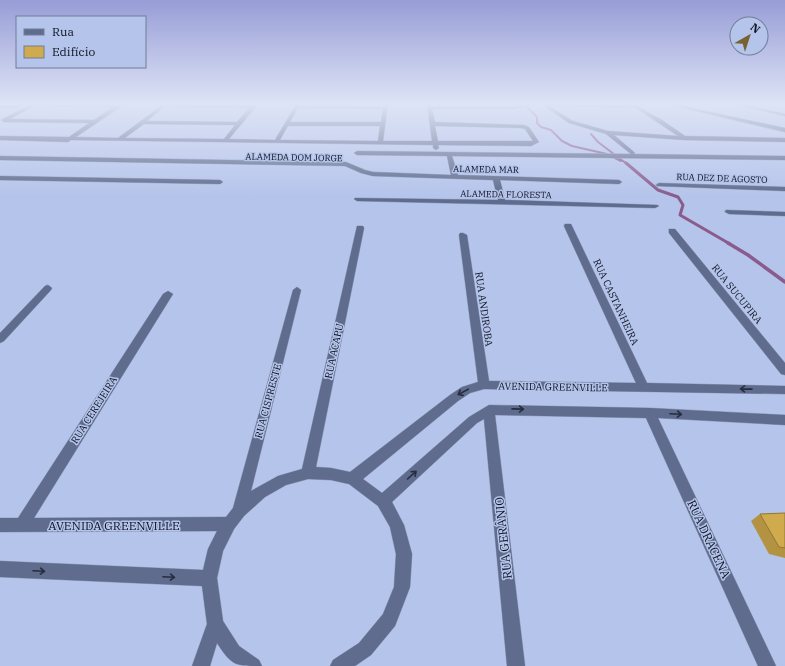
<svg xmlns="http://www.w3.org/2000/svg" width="785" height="666" viewBox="0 0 785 666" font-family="'IBM Plex Serif',serif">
  <rect width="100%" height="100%" fill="#b5c4eb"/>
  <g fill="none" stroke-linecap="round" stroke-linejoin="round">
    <!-- stream-far2 -->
    <path stroke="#895c8d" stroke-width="2" d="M 523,103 L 537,117 L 537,123 L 541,127 L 551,130 L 562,141 L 572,146 L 607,154 L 621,161
      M 591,134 L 598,142 L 627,164"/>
    <!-- stream-far1 -->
    <path stroke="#895c8d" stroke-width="3" d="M 626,163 L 658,190 L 678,197 L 683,205 L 680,215 L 730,244"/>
    <!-- stream -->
    <path stroke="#895c8d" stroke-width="3.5" d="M 728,243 L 748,255 L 785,282"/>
    <!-- minor casing -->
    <g stroke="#93a0c2" stroke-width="1">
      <path id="minor" d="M 22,103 L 27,103 L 16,108 L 0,108 L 0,106 L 15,106 Z
        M 34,103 L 122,104 L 122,106 L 76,137 L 118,138 L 165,103 L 169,103 L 168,105 L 251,106 L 255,103 L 257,104 L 255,108 L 229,139 L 275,140 L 297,103 L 301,103 L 300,106 L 383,107 L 384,103 L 388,103 L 383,141 L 432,141 L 427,103 L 431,103 L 432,107 L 514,107 L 519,105 L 518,103 L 522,103 L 524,107 L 514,109 L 432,109 L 435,122 L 524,125 L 529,127 L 539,142 L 531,146 L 438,145 L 439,148 L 436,150 L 433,148 L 433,145 L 71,140 L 68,142 L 0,140 L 0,136 L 69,137 L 89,123 L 4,122 L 1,120 ZM 34,106 L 113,107 L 94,120 L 10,119 ZM 164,107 L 249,108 L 237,122 L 147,121 ZM 298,108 L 383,109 L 381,122 L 290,122 ZM 144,124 L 235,125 L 224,139 L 125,138 ZM 288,126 L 380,126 L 378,141 L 280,140 ZM 435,126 L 521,128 L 525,129 L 533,141 L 438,141 Z
        M 540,103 L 637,106 L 662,120 L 685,136 L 785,138 L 785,142 L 684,140 L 614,135 L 634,152 L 635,153 L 633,154 L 785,156 L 785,160 L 452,156 L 458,175 L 619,180 L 622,182 L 619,184 L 500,180 L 505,200 L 657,205 L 659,206 L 655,208 L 357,201 L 354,199 L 355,198 L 498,200 L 493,180 L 373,176 L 361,173 L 345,166 L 0,160 L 0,156 L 346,162 L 365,170 L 373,172 L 451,175 L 447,156 L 357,155 L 354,153 L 357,151 L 631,154 L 606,134 L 569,123 ZM 549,106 L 636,108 L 678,136 L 608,131 L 573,121 Z
        M 662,103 L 668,103 L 785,128 L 785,132 Z
        M 729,103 L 735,103 L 785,114 L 785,116 Z
        M 0,176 L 220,180 L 223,182 L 220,184 L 0,180 Z
        M 659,183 L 785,187 L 785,191 L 657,186 L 656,185 Z
        M 726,210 L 785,212 L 785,216 L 729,214 L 725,212 Z
        M 565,224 L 571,224 L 572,226 L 647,383 L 785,386 L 785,394 L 484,389 L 470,393 L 458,401 L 363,479 L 382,493 L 469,417 L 489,405 L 650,408 L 785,415 L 785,425 L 658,418 L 776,666 L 758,666 L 646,418 L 495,415 L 525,666 L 507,666 L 484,419 L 477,423 L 392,502 L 404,525 L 412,554 L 410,587 L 395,626 L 371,655 L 355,666 L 330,666 L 333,660 L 359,643 L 383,614 L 394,587 L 396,554 L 390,527 L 378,506 L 349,484 L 331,480 L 308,479 L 286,485 L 265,497 L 244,516 L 234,529 L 223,551 L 217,578 L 223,621 L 239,646 L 259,660 L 262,666 C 235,666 232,666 217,643 L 210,666 L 192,666 L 207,624 L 202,586 L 0,577 L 0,561 L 203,570 L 208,549 L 217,531 L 0,532 L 0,518 L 18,518 L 163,294 L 168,291 L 173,294 L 34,518 L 226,517 L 233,508 L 293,290 L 297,287 L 301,290 L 251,491 L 278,476 L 302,469 L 357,226 L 363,226 L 364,228 L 316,467 L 331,468 L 350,472 L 450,395 L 462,387 L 478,382 L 459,235 L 460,233 L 463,233 L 467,235 L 489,381 L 636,383 L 564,226 Z
        M 669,229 L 675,229 L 785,363 L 785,375 L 781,374 L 669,233 Z
        M 48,285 L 52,288 L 51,290 L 4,341 L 0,343 L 0,333 L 45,286 Z"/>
    </g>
    <!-- minor -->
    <use href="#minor" fill="#5f6c8d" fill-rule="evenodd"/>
  </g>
  <!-- wall -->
  <path fill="#b39342" d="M 785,513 L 785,558 L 769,554 L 751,521 L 760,514 Z"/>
  <!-- shaded-wall -->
  <path fill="#927836" d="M 0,103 L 11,103 L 8,104 L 0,105 Z"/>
  <!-- building -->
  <path fill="#d0ab4d" stroke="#927836" d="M 785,513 L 785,548 L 779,547 L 760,514 Z"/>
  <!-- one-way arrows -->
  <defs><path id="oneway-shaft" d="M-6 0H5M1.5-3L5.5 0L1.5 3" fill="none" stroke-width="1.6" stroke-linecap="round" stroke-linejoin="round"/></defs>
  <g stroke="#262d40">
    <use href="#oneway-shaft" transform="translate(746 389) rotate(-179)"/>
    <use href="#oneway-shaft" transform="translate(463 392) rotate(152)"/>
    <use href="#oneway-shaft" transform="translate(518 409) rotate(1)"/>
    <use href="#oneway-shaft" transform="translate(676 414) rotate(3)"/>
    <use href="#oneway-shaft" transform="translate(412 475) rotate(-42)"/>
    <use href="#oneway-shaft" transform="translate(39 571) rotate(3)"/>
    <use href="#oneway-shaft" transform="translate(169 577) rotate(3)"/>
  </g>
  <!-- sky -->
  <linearGradient id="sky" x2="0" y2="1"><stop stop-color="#979dd6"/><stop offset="0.53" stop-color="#dee4f6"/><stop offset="1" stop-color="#dee4f6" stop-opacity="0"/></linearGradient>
  <rect width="785" height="196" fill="url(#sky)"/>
  <g text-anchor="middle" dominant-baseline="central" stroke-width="3" stroke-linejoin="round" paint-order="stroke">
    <!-- far-street labels -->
    <g font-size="9" fill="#0d121f" stroke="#b5c4eb">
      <text transform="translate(294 157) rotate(1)">ALAMEDA DOM JORGE</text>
      <text transform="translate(486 169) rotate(1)">ALAMEDA MAR</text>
      <text transform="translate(722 178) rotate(2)">RUA DEZ DE AGOSTO</text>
      <text transform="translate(506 194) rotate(1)">ALAMEDA FLORESTA</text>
    </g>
    <!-- street labels -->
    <g font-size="10" fill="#0d121f" stroke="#b5c4eb">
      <text transform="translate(737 294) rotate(51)">RUA SUCUPIRA</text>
      <text transform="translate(616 302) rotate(65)">RUA CASTANHEIRA</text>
      <text transform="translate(484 309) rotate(82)">RUA ANDIROBA</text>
      <text transform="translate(334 351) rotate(-78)">RUA ACAPU</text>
      <text transform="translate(553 387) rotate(1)">AVENIDA GREENVILLE</text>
      <text transform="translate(268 401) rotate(-75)">RUA CISPRESTE</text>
      <text transform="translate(94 410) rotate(-58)">RUA CEREJEIRA</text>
    </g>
    <!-- near-street labels -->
    <g font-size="12" fill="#0d121f" stroke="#b5c4eb">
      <text x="114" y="525">AVENIDA GREENVILLE</text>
      <text transform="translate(503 538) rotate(-96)">RUA GERÂNIO</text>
      <text transform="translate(709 539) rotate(65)">RUA DRACENA</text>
    </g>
  </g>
  <!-- legend -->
  <rect x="16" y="16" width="130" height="52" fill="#b5c4eb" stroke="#727d99"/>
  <rect x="24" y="29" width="20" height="6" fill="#5f6c8d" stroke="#727d99"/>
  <text x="52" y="36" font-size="12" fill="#0d121f">Rua</text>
  <rect x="24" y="46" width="20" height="12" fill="#d0ab4d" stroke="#727d99"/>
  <text x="52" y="56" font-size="12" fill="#0d121f">Edifício</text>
  <!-- north arrow -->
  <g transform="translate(749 36) rotate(39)"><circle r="19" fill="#b5c4eb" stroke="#727d99"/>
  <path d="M0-3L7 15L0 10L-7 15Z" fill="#766331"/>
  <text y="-6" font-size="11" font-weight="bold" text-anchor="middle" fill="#0d121f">N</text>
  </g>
</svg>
